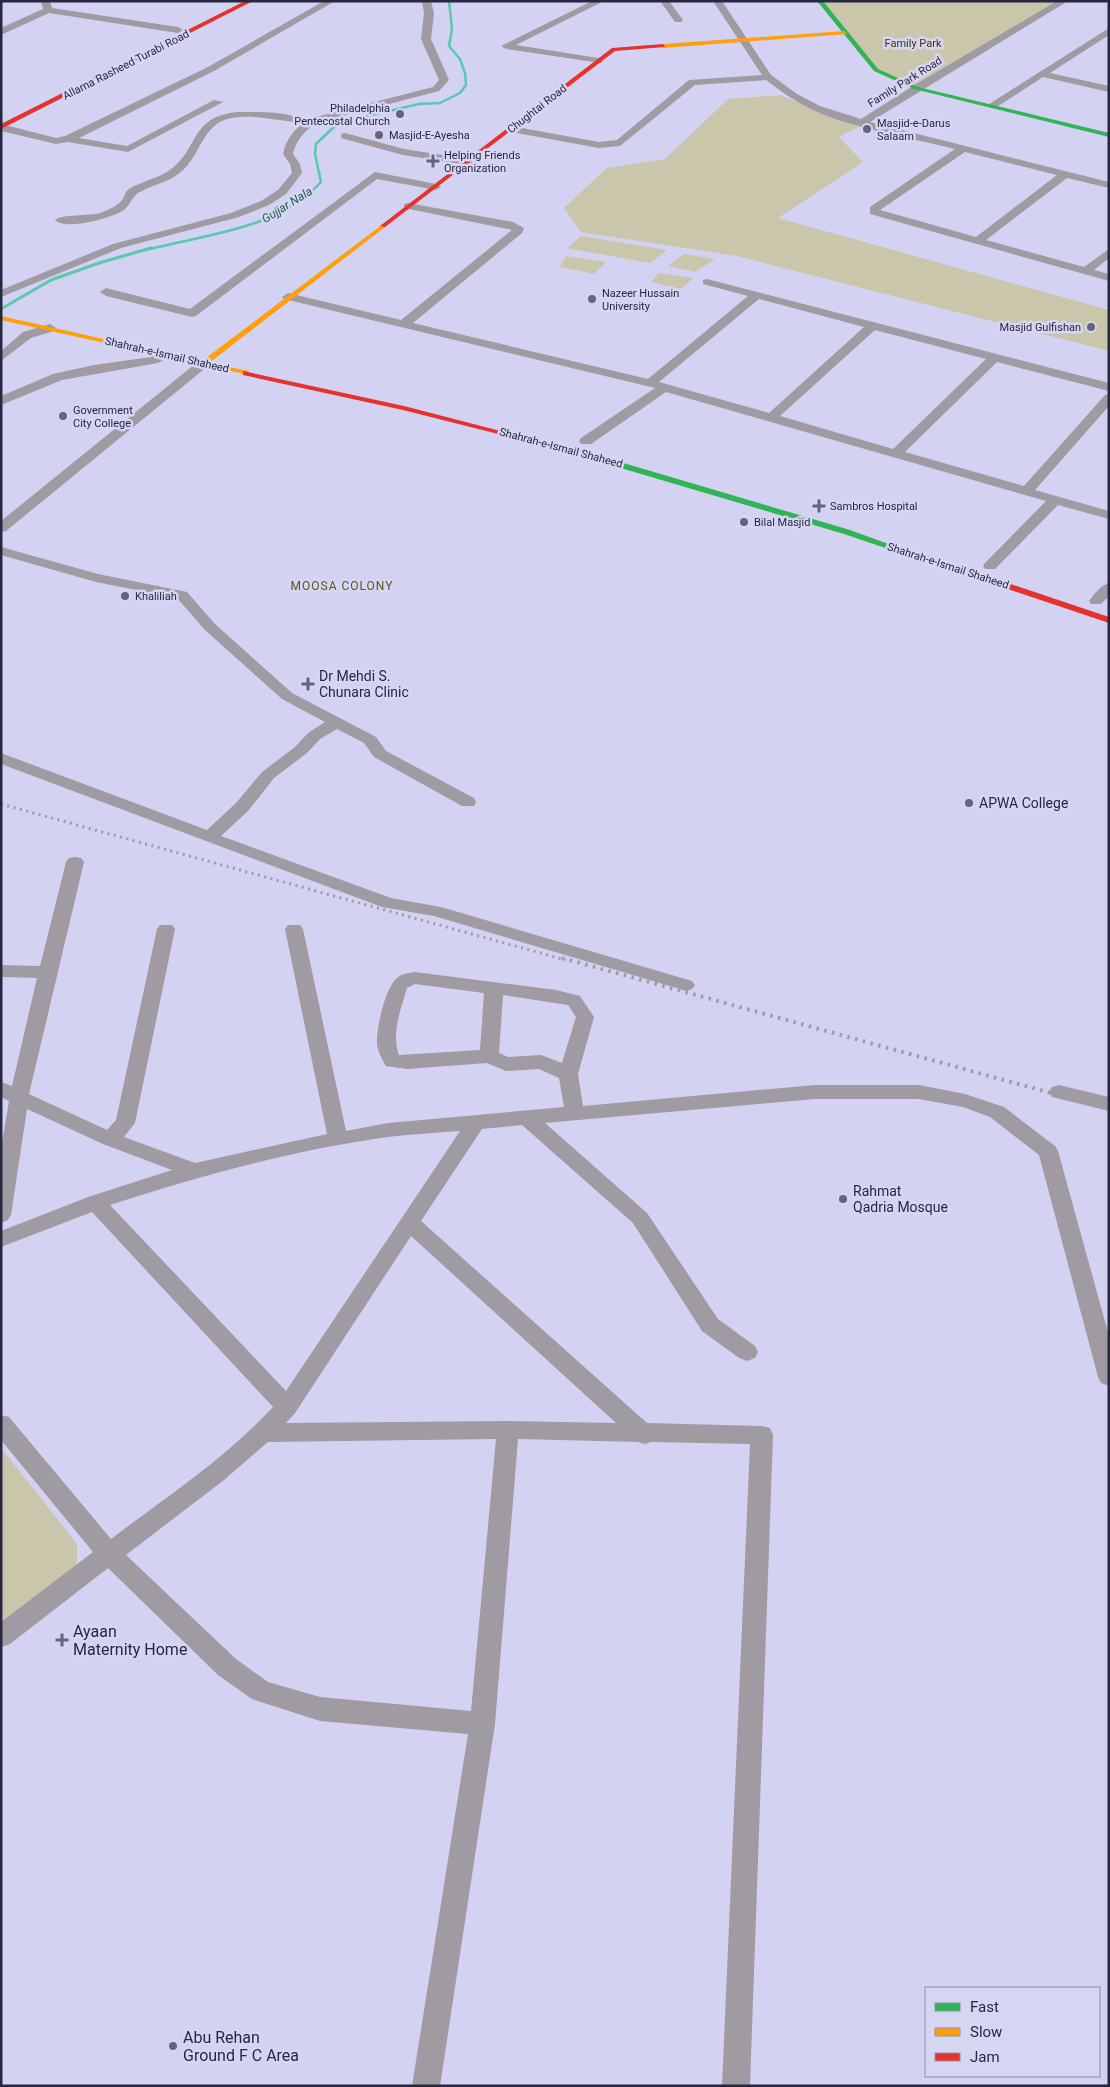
<svg xmlns="http://www.w3.org/2000/svg" width="1110" height="2087" viewBox="0 0 1110 2087" font-family="Roboto,sans-serif">
  <rect width="100%" height="100%" fill="#d3d2f2"/>
  <!-- green -->
  <path fill="#c9c6ac" d="M 820,1 L 1064,1 L 916,88 L 876,70 Z
    M 780,95 L 859,127 L 839,137 L 863,162 L 778,218 L 1109,310 L 1109,351 L 737,256 L 581,232 L 564,208 L 607,168 L 665,159 L 728,99 Z
    M 581,236 L 667,250 L 650,263 L 567,248 Z
    M 684,254 L 715,259 L 695,272 L 668,266 Z
    M 566,256 L 606,262 L 594,274 L 560,267 Z
    M 659,273 L 693,278 L 681,289 L 651,282 Z
    M 1,1448 L 77,1544 L 77,1577 L 1,1634 Z"/>
  <g fill="none" stroke-linecap="round" stroke-linejoin="round">
    <!-- stream-far1 -->
    <path stroke="#59c8ae" stroke-width="2.5" d="M 146,250 C 206,234 277,230 321,182 L 315,154 L 316,144 L 338,123 L 419,104 L 440,103 L 460,93 L 466,85 L 465,73 L 460,59 L 449,46 L 452,29 L 449,1"/>
    <!-- stream -->
    <path stroke="#59c8ae" stroke-width="3" d="M 1,309 L 51,280 L 99,263 L 151,248"/>
    <!-- street -->
    <path fill="#a09aa2" fill-rule="evenodd" d="M 41,1 L 50,1 L 52,8 L 178,27 L 183,30 L 178,33 L 49,13 L 1,35 L 1,28 L 43,9 Z
      M 324,1 L 335,1 L 214,71 L 79,138 L 127,146 L 214,100 L 223,102 L 128,152 L 68,142 L 56,144 L 1,131 L 1,124 L 56,138 L 65,136 L 208,67 Z
      M 422,1 L 431,1 L 434,13 L 431,39 L 449,80 L 439,91 L 316,123 C 304,132 296,140 293,154 L 300,164 L 302,173 L 286,194 L 269,205 L 239,217 L 121,248 L 1,297 L 1,290 L 113,244 L 231,213 L 261,201 L 278,190 L 292,173 L 290,164 L 283,154 C 286,138 296,128 308,119 L 433,87 L 439,80 L 421,39 L 424,13 Z
      M 592,1 L 604,1 L 516,45 L 598,58 L 603,61 L 601,63 L 506,49 L 501,46 Z
      M 660,1 L 669,1 L 683,20 L 681,22 L 675,22 Z
      M 713,1 L 722,1 L 771,75 L 797,94 L 820,106 L 861,119 L 913,86 L 1057,1 L 1068,1 L 870,122 L 1109,182 L 1109,188 L 1067,178 L 986,240 L 1084,267 L 1109,249 L 1109,258 L 1094,270 L 1109,274 L 1109,281 L 870,214 L 870,207 L 955,149 C 911,138 850,128 811,109 C 795,101 780,91 766,80 L 695,85 L 620,146 L 599,148 L 511,132 L 506,129 L 511,126 L 599,142 L 617,140 L 689,80 L 762,75 ZM 965,152 L 1057,175 L 976,237 L 880,210 Z
      M 1109,28 L 1109,35 L 1050,73 L 1109,86 L 1109,92 L 1043,77 L 995,108 L 986,106 Z
      M 237,112 C 251,112 289,111 299,119 L 294,122 C 273,120 242,112 222,121 C 203,130 199,154 185,168 C 172,182 154,184 138,193 C 133,196 130,205 124,210 C 112,218 66,231 55,220 C 61,214 90,216 100,213 C 108,210 118,206 123,199 C 125,195 125,192 129,189 C 140,182 155,179 167,172 C 200,151 188,117 237,112 Z
      M 345,133 L 404,149 L 468,159 L 473,162 L 468,165 L 403,155 L 341,138 L 341,134 Z
      M 375,172 L 436,184 L 441,187 L 436,190 L 377,179 L 196,316 L 192,317 L 106,296 L 100,292 L 106,288 L 190,309 Z
      M 408,203 L 513,222 L 524,228 L 522,233 L 413,323 L 648,379 L 748,296 L 703,284 L 703,280 L 707,279 L 1109,383 L 1109,391 L 997,362 L 905,452 L 1024,486 L 1105,395 L 1109,394 L 1109,406 L 1035,490 L 1109,511 L 1109,519 L 1058,505 L 995,569 L 985,569 L 983,566 L 985,563 L 1046,501 L 666,392 L 591,444 L 581,444 L 579,441 L 581,438 L 655,388 L 284,299 L 282,297 L 288,293 L 401,320 L 512,230 L 404,208 L 404,204 ZM 759,299 L 864,327 L 769,413 L 659,382 ZM 875,330 L 986,359 L 893,449 L 780,416 Z
      M 50,324 L 56,328 L 54,331 L 31,338 L 1,361 L 1,351 L 23,332 Z
      M 166,351 L 172,355 L 158,363 L 62,380 L 1,405 L 1,396 L 53,374 L 94,365 L 151,357 Z
      M 204,359 L 210,363 L 208,366 L 6,531 L 1,532 L 1,521 L 200,360 Z
      M 1,547 L 98,574 L 187,592 L 215,624 L 292,693 L 376,737 L 386,751 L 474,798 L 476,802 L 474,806 L 462,806 L 374,757 L 364,743 L 337,729 L 320,739 L 307,753 L 274,778 L 248,811 L 221,836 L 391,898 L 441,907 L 692,981 L 695,985 L 692,989 L 686,991 L 680,989 L 434,916 L 382,907 L 1,764 L 1,753 L 207,830 L 236,803 L 262,772 L 295,747 L 308,733 L 325,722 L 282,699 L 205,630 L 177,598 L 96,582 L 1,555 Z
      M 1109,583 L 1109,596 L 1101,604 L 1091,604 L 1089,601 C 1094,594 1101,585 1109,583 Z
      M 75,857 L 81,858 L 84,862 L 29,1094 L 107,1130 L 116,1120 L 157,929 L 160,925 L 172,925 L 175,929 L 135,1123 L 124,1137 L 195,1163 L 327,1134 L 285,929 L 288,925 L 300,925 L 303,929 L 346,1131 L 388,1123 L 564,1107 L 559,1078 L 539,1069 L 506,1071 L 487,1063 L 407,1069 L 386,1066 C 382,1059 378,1052 377,1044 C 376,1029 385,988 397,978 C 401,974 409,973 415,972 L 556,990 L 580,996 L 594,1017 L 578,1074 L 583,1106 L 815,1085 L 919,1085 L 965,1094 L 1004,1107 L 1055,1146 L 1058,1151 L 1109,1336 L 1109,1386 L 1101,1383 L 1098,1377 L 1039,1155 L 990,1117 L 963,1107 L 919,1099 L 815,1099 L 545,1123 L 647,1213 L 718,1319 L 755,1346 L 758,1352 L 755,1358 L 747,1361 L 739,1358 L 702,1331 L 633,1223 L 522,1125 L 482,1129 L 421,1221 L 647,1423 L 762,1426 L 770,1428 L 773,1435 L 750,2086 L 722,2086 L 750,1444 L 651,1442 L 645,1444 L 638,1442 L 518,1439 L 495,1724 L 440,2086 L 412,2086 L 468,1734 L 320,1721 L 252,1699 L 218,1675 L 108,1568 L 10,1644 L 1,1647 L 1,1622 L 93,1552 L 1,1440 L 1,1415 L 9,1417 L 111,1539 C 166,1497 226,1458 273,1407 L 92,1212 L 1,1247 L 1,1231 L 88,1197 L 172,1170 L 103,1144 L 27,1109 L 11,1215 L 8,1220 L 1,1223 L 1,1149 L 9,1101 L 1,1097 L 1,1082 L 12,1086 L 37,978 L 1,977 L 1,965 L 40,966 L 66,862 L 69,858 ZM 415,984 L 484,993 L 480,1050 L 399,1055 C 391,1033 401,1009 407,988 ZM 503,995 L 568,1005 L 576,1017 L 562,1063 L 541,1055 L 508,1057 L 499,1053 ZM 460,1131 L 286,1391 L 110,1205 C 201,1176 293,1150 388,1137 C 412,1134 436,1133 460,1131 ZM 411,1236 L 616,1423 L 508,1421 L 286,1423 L 295,1413 ZM 496,1439 L 471,1711 L 320,1697 L 268,1682 L 236,1659 L 126,1555 L 224,1480 L 268,1442 Z
      M 1059,1085 L 1109,1097 L 1109,1111 L 1052,1097 L 1049,1092 L 1052,1087 Z"/>
    <!-- fast -->
    <path fill="#30b455" fill-rule="evenodd" d="M 817,1 L 823,1 L 878,69 L 918,87 L 1109,133 L 1109,137 L 914,89 L 874,71 Z
      M 570,449 L 576,449 L 850,530 L 916,554 L 912,557 L 909,556 L 844,534 L 570,453 Z"/>
    <!-- slow -->
    <path fill="#ff9f0a" fill-rule="evenodd" d="M 845,31 L 847,34 L 663,48 L 660,46 L 663,44 Z
      M 383,224 L 386,226 L 385,227 L 209,363 L 249,371 L 249,375 L 1,320 L 1,316 L 202,361 Z"/>
    <!-- jam -->
    <path fill="#e5322d" fill-rule="evenodd" d="M 245,1 L 253,1 L 1,129 L 1,124 Z
      M 663,44 L 665,47 L 615,51 L 385,227 L 380,226 L 612,48 Z
      M 243,371 L 404,406 L 577,451 L 573,453 L 403,410 L 243,375 Z
      M 912,551 L 1109,617 L 1109,623 L 909,556 L 908,554 Z"/>
    <!-- rail-far1 -->
    <path stroke="#9e9aa7" stroke-width="3" stroke-dasharray="2 4.5" stroke-linecap="butt" d="M 1,804 L 566,960"/>
    <!-- rail -->
    <path stroke="#9e9aa7" stroke-width="4" stroke-dasharray="2.5 5.5" stroke-linecap="butt" d="M 562,958 L 1109,1109"/>
  </g>
  <!-- markers -->
  <g fill="#646380" stroke="#d6d6f3" stroke-width="2">
    <circle cx="400" cy="114" r="5"/>
    <circle cx="867" cy="129" r="5"/>
    <circle cx="379" cy="135" r="5"/>
    <path d="M430.5 153.5h5v5h5v5h-5v5h-5v-5h-5v-5h5z"/>
    <circle cx="592" cy="299" r="5"/>
    <circle cx="1091" cy="327" r="5"/>
    <circle cx="63" cy="416" r="5"/>
    <path d="M816.5 498.5h5v5h5v5h-5v5h-5v-5h-5v-5h5z"/>
    <circle cx="744" cy="522" r="5"/>
    <circle cx="125" cy="596" r="5"/>
    <path d="M305.5 676.5h5v5h5v5h-5v5h-5v-5h-5v-5h5z"/>
    <circle cx="969" cy="803" r="5"/>
    <circle cx="843" cy="1199" r="5"/>
    <path d="M59.5 1632.5h5v5h5v5h-5v5h-5v-5h-5v-5h5z"/>
    <circle cx="173" cy="2046" r="5"/>
  </g>
  <g text-anchor="middle" dominant-baseline="central" stroke-width="5" stroke-linejoin="round" paint-order="stroke">
    <!-- far-park labels -->
    <g font-size="11" fill="#3c3801" stroke="#d6d6f3">
      <text x="913" y="43">Family Park</text>
    </g>
    <!-- far-street labels -->
    <g font-size="11" fill="#282742" stroke="#d6d6f3">
      <text transform="translate(126 65) rotate(-27)">Allama Rasheed Turabi Road</text>
      <text transform="translate(905 82) rotate(-32)">Family Park Road</text>
      <text transform="translate(537 109) rotate(-38)">Chughtai Road</text>
      <text transform="translate(167 355) rotate(13)">Shahrah-e-Ismail Shaheed</text>
      <text transform="translate(561 448) rotate(15)">Shahrah-e-Ismail Shaheed</text>
      <text transform="translate(948 566) rotate(18)">Shahrah-e-Ismail Shaheed</text>
    </g>
    <!-- far-poi labels -->
    <g font-size="11" fill="#282742" stroke="#d6d6f3" text-anchor="start">
      <text x="390" y="108" text-anchor="end">Philadelphia<tspan x="390" dy="13">Pentecostal Church</tspan></text>
      <text x="877" y="123">Masjid-e-Darus<tspan x="877" dy="13">Salaam</tspan></text>
      <text x="389" y="135">Masjid-E-Ayesha</text>
      <text x="444" y="155">Helping Friends<tspan x="444" dy="13">Organization</tspan></text>
      <text x="602" y="293">Nazeer Hussain<tspan x="602" dy="13">University</tspan></text>
      <text x="1081" y="327" text-anchor="end">Masjid Gulfishan</text>
      <text x="73" y="410">Government<tspan x="73" dy="13">City College</tspan></text>
      <text x="830" y="506">Sambros Hospital</text>
      <text x="754" y="522">Bilal Masjid</text>
      <text x="135" y="596">Khaliliah</text>
    </g>
    <!-- far-water labels -->
    <g font-size="12" font-style="italic" fill="#265f49" stroke="#d6d6f3">
      <text transform="translate(287 205) rotate(-32)">Gujjar Nala</text>
    </g>
    <!-- far-neighbourhood labels -->
    <g font-size="12" letter-spacing="1" fill="#5b571b" stroke="#d6d6f3">
      <text x="342" y="586">MOOSA COLONY</text>
    </g>
    <!-- poi labels -->
    <g font-size="14" fill="#282742" stroke="#d6d6f3" text-anchor="start">
      <text x="319" y="676">Dr Mehdi S.<tspan x="319" dy="16">Chunara Clinic</tspan></text>
      <text x="979" y="803">APWA College</text>
      <text x="853" y="1191">Rahmat<tspan x="853" dy="16">Qadria Mosque</tspan></text>
    </g>
    <!-- near-poi labels -->
    <g font-size="16" fill="#282742" stroke="#d6d6f3" text-anchor="start">
      <text x="73" y="1631">Ayaan<tspan x="73" dy="18">Maternity Home</tspan></text>
      <text x="183" y="2037">Abu Rehan<tspan x="183" dy="18">Ground F C Area</tspan></text>
    </g>
  </g>
  <!-- border -->
  <rect width="1110" height="2087" fill="none" stroke="#282742" stroke-width="5"/>
  <!-- legend -->
  <rect x="925" y="1987" width="175" height="90" fill="#d6d6f3" stroke="#9090ac"/>
  <rect x="935" y="2003" width="25" height="8" fill="#30b455" stroke="#9090ac"/>
  <text x="970" y="2012" font-size="15" fill="#282742">Fast</text>
  <rect x="935" y="2028" width="25" height="8" fill="#ff9f0a" stroke="#9090ac"/>
  <text x="970" y="2037" font-size="15" fill="#282742">Slow</text>
  <rect x="935" y="2053" width="25" height="8" fill="#e5322d" stroke="#9090ac"/>
  <text x="970" y="2062" font-size="15" fill="#282742">Jam</text>
</svg>
